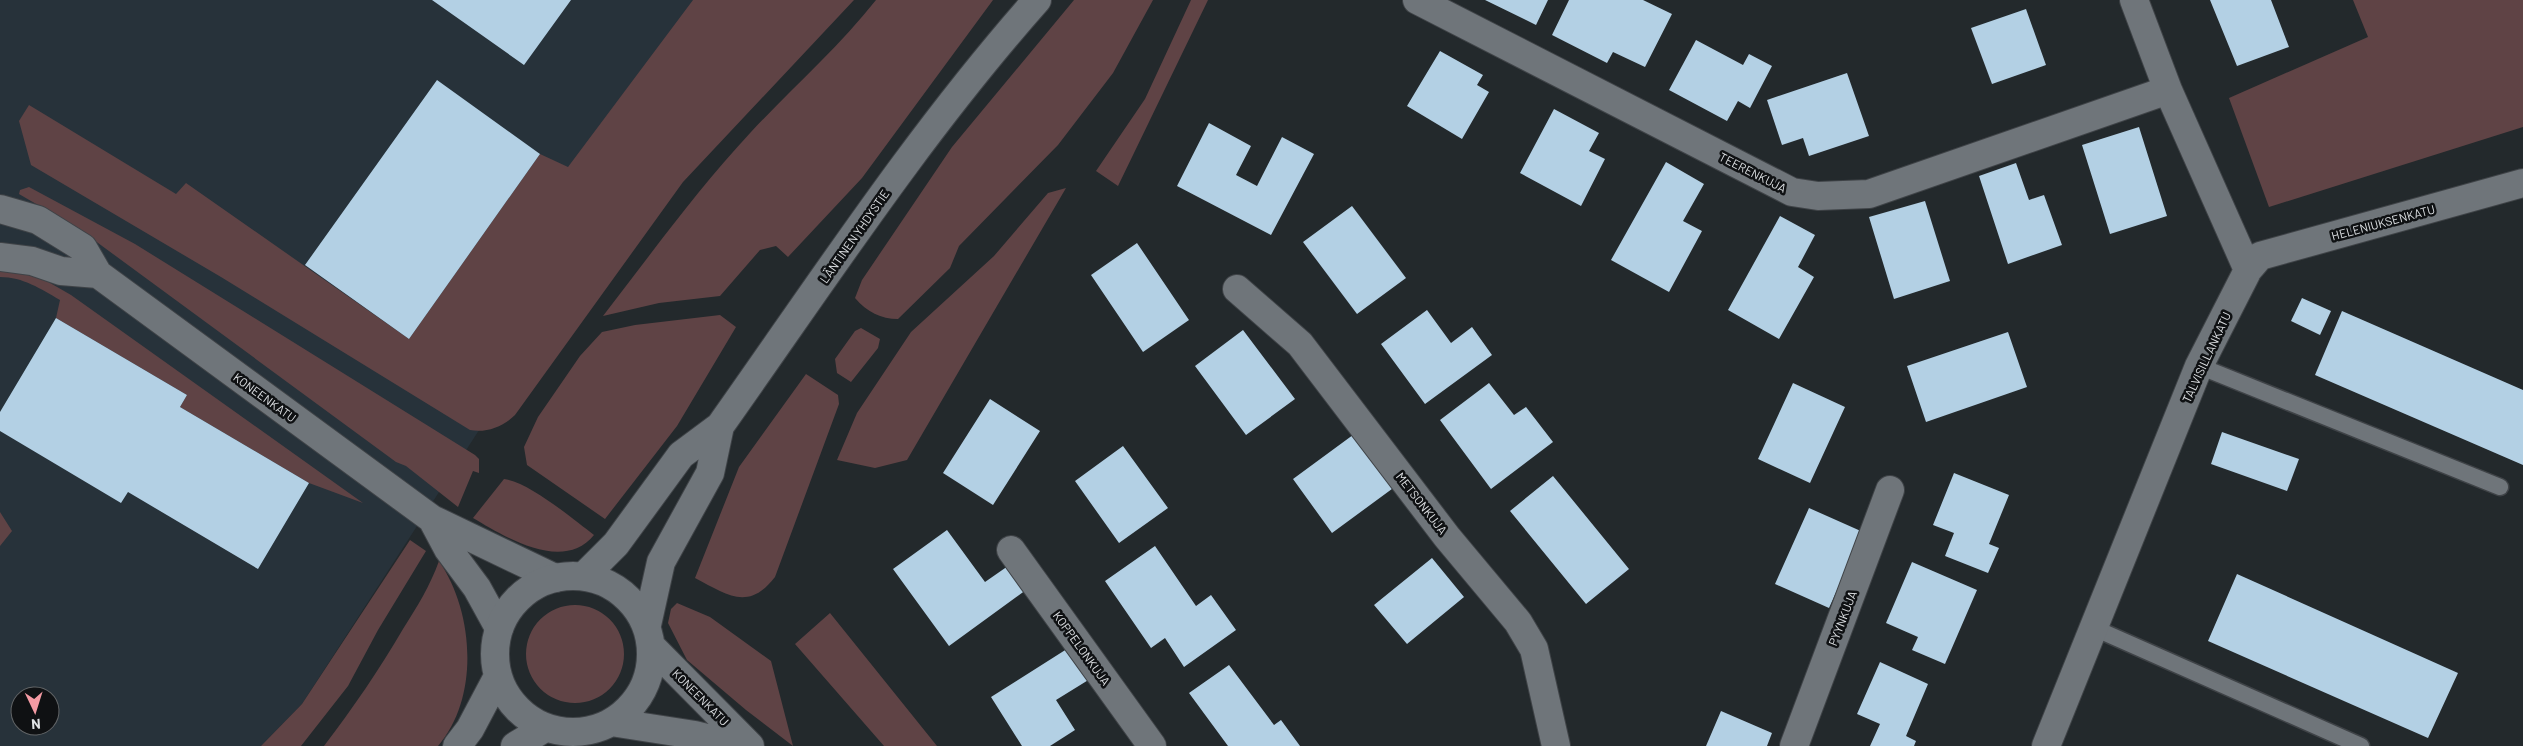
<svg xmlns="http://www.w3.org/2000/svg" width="2523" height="746" viewBox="0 0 2523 746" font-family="Barlow,sans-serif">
  <rect width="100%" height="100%" fill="#23292c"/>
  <!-- built -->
  <path fill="#27323a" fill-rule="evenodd" d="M 0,0 L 786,0 L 483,424 L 302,704 L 261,746 L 0,746 ZM 20,696 L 50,696 L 50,726 L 20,726 Z"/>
  <!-- green -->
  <path fill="#5f4345" d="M 693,0 L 854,0 L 683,182 L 515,415 C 503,427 486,433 470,430 L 221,277 L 31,165 L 19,121 L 29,105 L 176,194 L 186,183 L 409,339 L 540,154 L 568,167 Z
    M 876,0 L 993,0 L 862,178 L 788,257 L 776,246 L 760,250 L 720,296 L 659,303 L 603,316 C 651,254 697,190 751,132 C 792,88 838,48 876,0 Z
    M 1074,0 L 1153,0 L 1113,73 L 1058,145 L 959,246 L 950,268 L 898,319 C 881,319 867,312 855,298 L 862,280 L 952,147 Z
    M 1191,0 L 1208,0 L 1118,186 L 1096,171 L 1145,99 Z
    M 2353,0 L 2523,0 L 2523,127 L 2269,207 L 2229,98 L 2368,37 Z
    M 29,187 L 135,244 L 475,455 L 479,459 L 479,473 L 473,471 L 458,507 L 406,466 L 396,462 L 79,229 L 19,194 L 20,190 Z
    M 1066,188 L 907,460 L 875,468 L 837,460 L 857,413 L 911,332 L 994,256 L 1048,193 Z
    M 0,267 L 38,276 L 71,295 L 363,503 L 309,483 L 180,407 L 187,395 L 56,318 L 60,300 C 41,289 23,277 0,277 Z
    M 720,315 L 736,327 L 677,426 L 605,519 L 527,465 L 524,447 L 538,417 L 580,356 L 602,332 L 635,325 Z
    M 861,328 L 880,339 L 878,348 L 851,382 L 837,373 L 835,359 L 855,331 Z
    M 806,374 L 838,395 L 839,404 L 775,577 C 748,612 726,594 695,578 L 739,467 Z
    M 504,479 C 529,482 573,519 594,535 C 563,573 505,537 473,518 Z
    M 0,512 L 12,531 L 0,546 Z
    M 410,540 L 426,551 L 378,630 L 348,686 L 301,746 L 261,746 L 302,704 Z
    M 439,561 C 474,612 480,697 438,746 L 324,746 C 353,708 379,670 403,629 C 417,607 430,586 439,561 Z
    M 677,603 L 710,617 L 771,661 L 793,746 L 746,710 L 687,660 L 668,623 L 671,609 Z
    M526 654a49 49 0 1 1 98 0a49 49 0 1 1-98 0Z
    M 830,613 L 937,746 L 884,746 L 795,644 Z"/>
  <!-- building -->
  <path fill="#b3d0e4" d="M 432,0 L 571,0 L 524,65 Z
    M 1485,0 L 1548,0 L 1536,25 Z
    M 1569,0 L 1643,0 L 1672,14 L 1645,67 L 1613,52 L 1607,63 L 1552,35 Z
    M 2210,0 L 2271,0 L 2289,47 L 2237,66 Z
    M 2026,9 L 2046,65 L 1992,84 L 1971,28 Z
    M 1696,40 L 1743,65 L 1749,54 L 1772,66 L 1750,108 L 1738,101 L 1727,121 L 1669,90 Z
    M 1440,51 L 1483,75 L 1477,85 L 1489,92 L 1462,139 L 1407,106 Z
    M 1847,73 L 1869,136 L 1809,156 L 1803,138 L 1782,145 L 1767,100 Z
    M 437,80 L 540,154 L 409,339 L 305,265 Z
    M 1554,109 L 1599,133 L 1589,151 L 1605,159 L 1581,206 L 1520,173 Z
    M 1209,123 L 1251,146 L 1236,175 L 1257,186 L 1282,137 L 1314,154 L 1271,235 L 1177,186 Z
    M 2139,127 L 2167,216 L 2110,234 L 2082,145 Z
    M 1666,162 L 1704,184 L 1683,221 L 1702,231 L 1669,292 L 1611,260 Z
    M 2016,163 L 2029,200 L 2044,195 L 2062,245 L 2008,264 L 1979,176 Z
    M 1925,201 L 1950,281 L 1894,299 L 1869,217 Z
    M 1352,206 L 1406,278 L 1357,314 L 1303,242 Z
    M 1780,216 L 1815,235 L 1798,267 L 1814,277 L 1779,339 L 1728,310 Z
    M 1137,243 L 1189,320 L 1143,352 L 1091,275 Z
    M 2302,298 L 2331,311 L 2320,335 L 2291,321 Z
    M 1427,310 L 1451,343 L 1472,327 L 1492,355 L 1425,404 L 1381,344 Z
    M 2342,311 L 2523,390 L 2523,465 L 2315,375 Z
    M 56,318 L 187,395 L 180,407 L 309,483 L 258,569 L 128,492 L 121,503 L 0,431 L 0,412 Z
    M 1243,330 L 1295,399 L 1246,435 L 1195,366 Z
    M 2008,332 L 2027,387 L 1926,422 L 1907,366 Z
    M 1489,383 L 1514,415 L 1526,407 L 1553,442 L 1491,489 L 1440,420 Z
    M 1793,383 L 1845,407 L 1810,483 L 1758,459 Z
    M 990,399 L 1040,431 L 993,505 L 943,473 Z
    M 1357,432 L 1396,486 L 1332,533 L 1293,479 Z
    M 2222,432 L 2299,459 L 2287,491 L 2211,464 Z
    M 1123,446 L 1168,508 L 1119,543 L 1075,481 Z
    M 1954,473 L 2009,495 L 1989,544 L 1999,548 L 1988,573 L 1945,556 L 1954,533 L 1933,525 Z
    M 1553,476 L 1629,569 L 1586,604 L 1510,511 Z
    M 1809,508 L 1863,532 L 1829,608 L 1775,584 Z
    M 947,530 L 985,582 L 1008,566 L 1026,590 L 949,646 L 893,569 Z
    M 1155,546 L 1196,606 L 1211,595 L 1236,630 L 1184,667 L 1165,638 L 1151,648 L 1105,581 Z
    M 1432,558 L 1464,597 L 1407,644 L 1374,605 Z
    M 1912,562 L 1977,590 L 1945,664 L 1912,650 L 1918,637 L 1886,623 Z
    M 2237,574 L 2458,673 L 2428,738 L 2208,641 Z
    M 1070,647 L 1090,679 L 1056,700 L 1075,730 L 1050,746 L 1022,746 L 991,697 Z
    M 1880,662 L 1928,684 L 1906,736 L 1916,741 L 1914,746 L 1870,746 L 1880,724 L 1857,714 Z
    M 1229,665 L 1274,725 L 1281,720 L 1300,746 L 1228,746 L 1189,693 Z
    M 1721,711 L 1772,733 L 1767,746 L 1706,746 Z"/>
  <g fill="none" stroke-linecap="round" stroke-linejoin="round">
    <!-- lane casing -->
    <g stroke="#3f4347" stroke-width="19">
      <path id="lane" d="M 2199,366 L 2500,487
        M 2094,628 L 2361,746"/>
    </g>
    <!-- street casing -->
    <g stroke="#3f4347" stroke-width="30">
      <path id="street" d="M 1417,0 L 1792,192 L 1818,196 L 1869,194 L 2168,90
        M 2134,0 L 2168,90 L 2248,270
        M 0,209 L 38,220 L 83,248 L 98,274 L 432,519 L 555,578
        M 0,257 L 32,261 L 61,271 L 98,274
        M 1237,289 L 1300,344 L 1447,537 L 1518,622 L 1534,649 L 1556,746
        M 432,519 L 448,549 L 477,588 L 499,628
        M 1011,550 L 1152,746
        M 1794,746 L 1890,490
        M 2046,746 L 2199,366 L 2248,270 L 2260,256 L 2523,183"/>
    </g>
    <!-- secondary casing -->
    <g stroke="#3f4347" stroke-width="30">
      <path id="secondary" d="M495 654a78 78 0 1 1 156 0a78 78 0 1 1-156 0Z
        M 584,576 L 616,544 L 681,455 L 720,426 C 822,282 919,133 1037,0
        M 647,625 L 661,562 L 710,473 L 720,426
        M 652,647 L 750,746
        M 611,722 L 695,735 L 739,746
        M 457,746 L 470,729 L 497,678
        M 515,746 L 545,728"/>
    </g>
    <!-- lane -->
    <use href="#lane" stroke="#6f757a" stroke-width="16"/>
    <!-- street -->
    <use href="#street" stroke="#6f757a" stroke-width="28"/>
    <!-- secondary -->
    <use href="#secondary" stroke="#6f757a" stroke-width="28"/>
  </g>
  <g text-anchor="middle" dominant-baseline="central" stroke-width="5" stroke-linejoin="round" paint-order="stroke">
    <!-- street labels -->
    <g font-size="12" fill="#dfe2e5" stroke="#0f1113">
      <text transform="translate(1753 172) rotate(27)">TEERENKUJA</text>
      <text transform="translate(2383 222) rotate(-15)">HELENIUKSENKATU</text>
      <text transform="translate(854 236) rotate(-55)">LÄNTINEN YHDYSTIE</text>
      <text transform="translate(2206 357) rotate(-65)">TALVISILLANKATU</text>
      <text transform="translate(265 397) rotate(36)">KONEENKATU</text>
      <text transform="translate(1422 503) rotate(52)">METSONKUJA</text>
      <text transform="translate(1842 618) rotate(-69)">PYYNKUJA</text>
      <text transform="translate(1082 648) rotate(54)">KOPPELONKUJA</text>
      <text transform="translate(701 697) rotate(45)">KONEENKATU</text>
    </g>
  </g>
  <!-- north arrow -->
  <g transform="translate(35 711) rotate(176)"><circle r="24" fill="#0f1113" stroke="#626567"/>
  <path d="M0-4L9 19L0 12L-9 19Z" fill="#f49aa3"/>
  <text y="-8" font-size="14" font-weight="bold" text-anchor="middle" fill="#dfe2e5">N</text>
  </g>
</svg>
